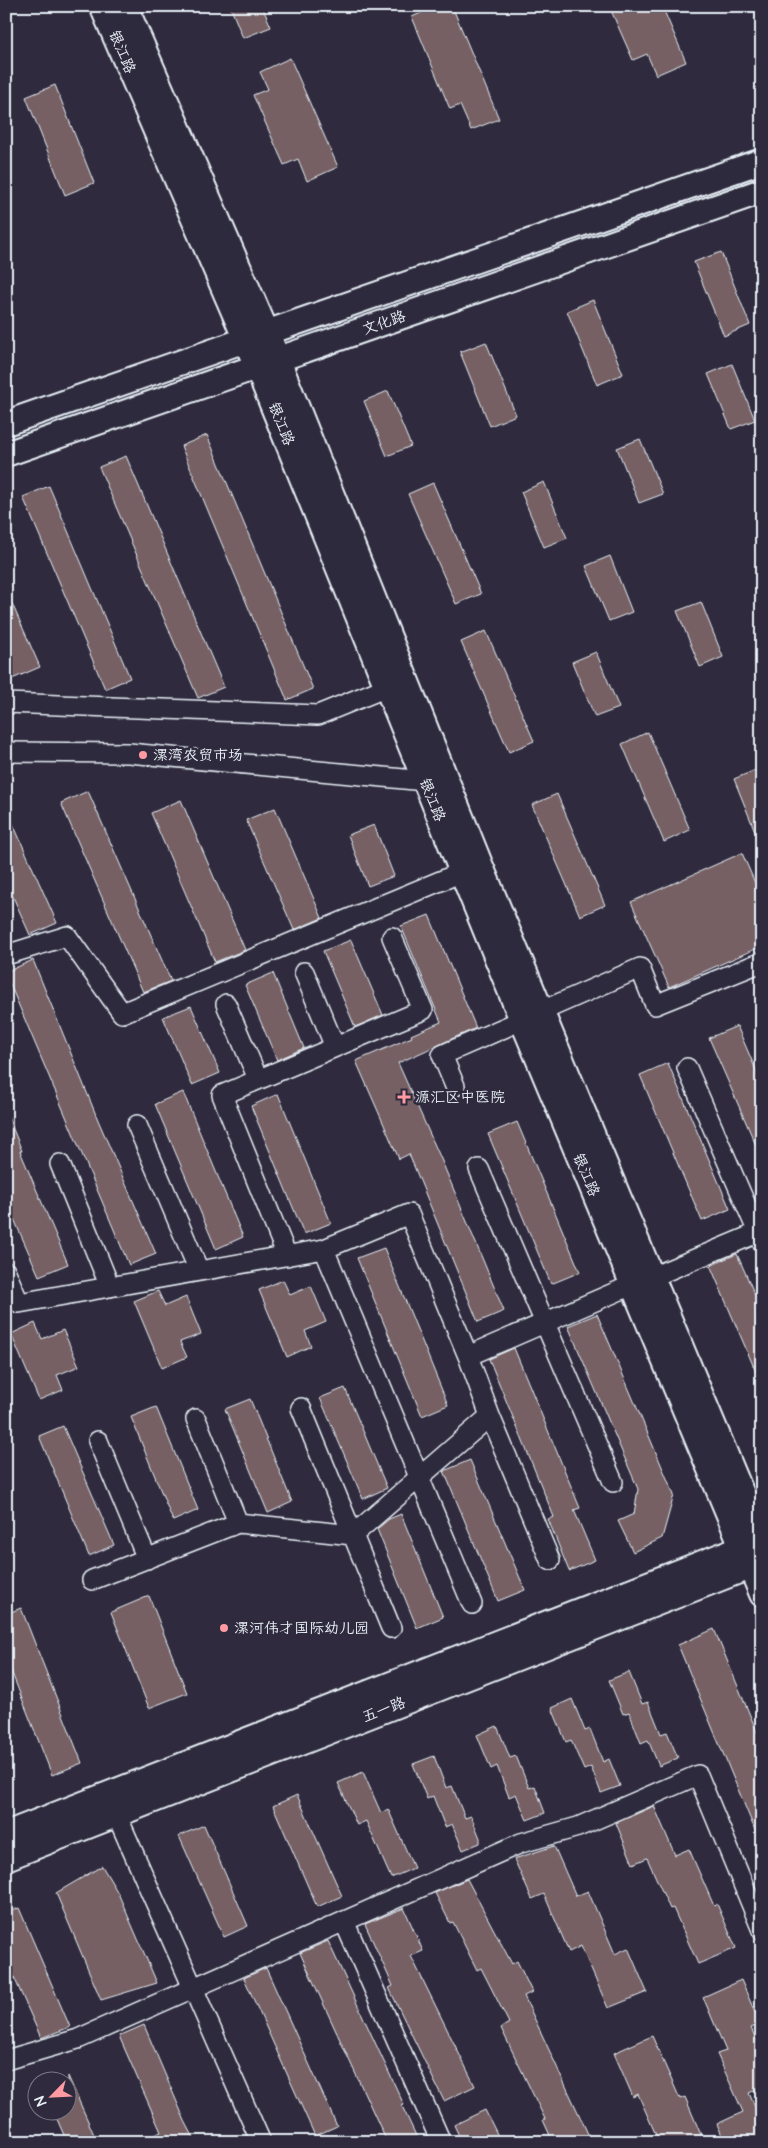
<svg xmlns="http://www.w3.org/2000/svg" width="768" height="2148" viewBox="0 0 768 2148" font-family="'Architects Daughter','LXGW WenKai TC',sans-serif">
  <rect width="100%" height="100%" fill="#2f2a3d"/>
  <filter id="ink" filterUnits="userSpaceOnUse"><feTurbulence type="fractalNoise" baseFrequency=".02" numOctaves="2"/><feDisplacementMap in="SourceGraphic" scale="10" xChannelSelector="R" yChannelSelector="G"/><feConvolveMatrix kernelMatrix="1 2 1 2 8 2 1 2 1" color-interpolation-filters="sRGB"/></filter>
  <g filter="url(#ink)">
    <!-- building -->
    <path fill="#766064" stroke="#e8f1f8" d="M 230,6 L 262,6 L 271,27 L 243,38 Z
      M 421,6 L 452,6 L 499,119 L 471,130 L 460,105 L 450,109 L 412,17 L 423,12 Z
      M 609,6 L 662,6 L 686,62 L 656,75 L 647,54 L 633,60 Z
      M 290,58 L 338,167 L 307,181 L 298,159 L 284,165 L 253,95 L 268,89 L 260,72 Z
      M 55,85 L 94,183 L 65,195 L 26,97 Z
      M 721,252 L 750,325 L 724,336 L 694,262 Z
      M 593,300 L 623,374 L 597,385 L 567,311 Z
      M 486,342 L 516,415 L 490,426 L 460,352 Z
      M 732,364 L 755,420 L 731,429 L 708,374 Z
      M 388,391 L 411,446 L 387,456 L 364,401 Z
      M 207,435 L 313,689 L 287,700 L 181,446 Z
      M 640,439 L 663,494 L 639,503 L 617,448 Z
      M 126,456 L 224,687 L 198,698 L 99,467 Z
      M 544,482 L 567,538 L 544,547 L 521,492 Z
      M 433,483 L 481,594 L 456,604 L 408,494 Z
      M 49,486 L 130,678 L 105,689 L 23,497 Z
      M 610,556 L 632,612 L 609,621 L 586,566 Z
      M 6,590 L 40,667 L 12,679 L 6,666 Z
      M 701,602 L 723,657 L 700,667 L 677,611 Z
      M 486,631 L 534,741 L 509,752 L 461,642 Z
      M 596,652 L 619,708 L 595,717 L 572,662 Z
      M 648,732 L 690,830 L 664,842 L 622,744 Z
      M 758,769 L 762,780 L 761,846 L 734,779 Z
      M 88,791 L 171,981 L 143,992 L 61,803 Z
      M 557,794 L 605,905 L 580,916 L 532,805 Z
      M 181,800 L 245,950 L 215,962 L 151,813 Z
      M 6,808 L 57,923 L 30,935 L 6,881 Z
      M 275,808 L 322,918 L 294,930 L 246,820 Z
      M 374,825 L 394,876 L 368,886 L 348,835 Z
      M 742,853 L 762,899 L 762,946 L 669,987 L 631,902 Z
      M 429,915 L 476,1028 L 398,1063 L 441,1159 L 504,1311 L 478,1322 L 409,1154 L 399,1159 L 356,1061 L 412,1037 L 411,1035 L 441,1022 L 401,926 Z
      M 351,940 L 383,1015 L 355,1027 L 323,951 Z
      M 33,960 L 98,1120 L 156,1254 L 129,1265 L 6,975 L 6,972 Z
      M 273,973 L 304,1048 L 277,1060 L 245,985 Z
      M 191,1006 L 220,1073 L 192,1085 L 163,1017 Z
      M 737,1026 L 762,1084 L 762,1159 L 709,1038 Z
      M 668,1063 L 730,1209 L 702,1221 L 640,1075 Z
      M 183,1092 L 243,1237 L 216,1249 L 155,1104 Z
      M 278,1094 L 331,1223 L 304,1234 L 251,1106 Z
      M 6,1112 L 22,1151 L 20,1151 L 68,1264 L 39,1276 L 6,1201 Z
      M 517,1122 L 580,1272 L 551,1284 L 488,1134 Z
      M 384,1248 L 448,1405 L 422,1416 L 357,1258 Z
      M 737,1254 L 762,1311 L 762,1386 L 710,1265 Z
      M 283,1280 L 290,1295 L 311,1286 L 326,1322 L 305,1331 L 311,1346 L 287,1357 L 259,1290 Z
      M 158,1291 L 165,1306 L 186,1297 L 201,1334 L 180,1342 L 187,1357 L 162,1368 L 134,1301 Z
      M 597,1314 L 674,1495 L 662,1538 L 633,1552 L 618,1521 L 634,1514 L 638,1489 L 568,1326 Z
      M 35,1323 L 42,1339 L 63,1330 L 79,1366 L 57,1375 L 63,1390 L 39,1400 L 11,1334 Z
      M 514,1348 L 580,1508 L 574,1510 L 595,1560 L 569,1571 L 548,1519 L 554,1517 L 489,1359 Z
      M 345,1388 L 387,1488 L 363,1499 L 320,1398 Z
      M 250,1399 L 292,1502 L 268,1513 L 225,1409 Z
      M 156,1407 L 198,1510 L 173,1521 L 131,1417 Z
      M 63,1426 L 114,1545 L 89,1556 L 39,1436 Z
      M 470,1460 L 525,1590 L 498,1601 L 444,1471 Z
      M 401,1514 L 443,1617 L 417,1628 L 377,1529 L 389,1519 Z
      M 149,1596 L 187,1693 L 149,1708 L 111,1612 Z
      M 21,1608 L 82,1763 L 52,1775 L 6,1658 L 6,1614 Z
      M 714,1629 L 762,1744 L 762,1847 L 678,1645 Z
      M 629,1672 L 642,1704 L 648,1702 L 661,1734 L 667,1732 L 678,1758 L 659,1766 L 648,1740 L 641,1743 L 629,1712 L 623,1714 L 609,1680 Z
      M 572,1699 L 585,1731 L 590,1729 L 603,1762 L 609,1759 L 620,1786 L 601,1793 L 591,1767 L 584,1770 L 571,1740 L 566,1742 L 552,1708 Z
      M 497,1726 L 510,1758 L 516,1756 L 529,1788 L 535,1786 L 545,1813 L 527,1820 L 516,1794 L 509,1797 L 497,1766 L 491,1769 L 477,1735 Z
      M 434,1756 L 446,1788 L 452,1786 L 465,1818 L 471,1816 L 480,1838 L 480,1843 L 463,1850 L 452,1824 L 445,1827 L 433,1796 L 427,1799 L 413,1764 Z
      M 363,1772 L 381,1813 L 388,1809 L 414,1868 L 391,1878 L 366,1821 L 357,1825 L 338,1783 Z
      M 297,1795 L 342,1896 L 317,1907 L 273,1806 Z
      M 654,1806 L 675,1855 L 689,1849 L 714,1906 L 717,1904 L 736,1948 L 698,1964 L 673,1908 L 670,1909 L 647,1858 L 633,1864 L 616,1823 Z
      M 204,1825 L 248,1926 L 224,1937 L 179,1836 Z
      M 554,1846 L 576,1896 L 588,1891 L 615,1954 L 628,1948 L 647,1992 L 608,2008 L 581,1946 L 569,1952 L 544,1894 L 532,1899 L 514,1859 Z
      M 102,1866 L 118,1893 L 157,1983 L 101,2000 L 56,1893 Z
      M 467,1879 L 512,1964 L 517,1961 L 532,1992 L 524,1996 L 589,2136 L 577,2142 L 553,2142 L 543,2120 L 545,2119 L 501,2028 L 509,2023 L 481,1968 L 477,1970 L 453,1922 L 450,1923 L 435,1893 Z
      M 19,1908 L 70,2027 L 41,2038 L 6,1959 L 6,1913 Z
      M 404,1908 L 423,1951 L 411,1956 L 475,2086 L 444,2101 L 389,1988 L 393,1986 L 365,1924 Z
      M 328,1941 L 404,2105 L 402,2106 L 419,2142 L 387,2142 L 300,1953 Z
      M 266,1968 L 337,2126 L 315,2136 L 244,1978 Z
      M 741,1980 L 760,2024 L 751,2028 L 762,2052 L 762,2087 L 749,2093 L 762,2123 L 762,2142 L 725,2142 L 717,2124 L 743,2112 L 717,2054 L 726,2051 L 703,1997 Z
      M 144,2025 L 185,2121 L 196,2142 L 139,2142 L 161,2132 L 119,2036 Z
      M 652,2036 L 680,2099 L 685,2097 L 704,2142 L 659,2142 L 638,2094 L 633,2097 L 614,2053 Z
      M 68,2076 L 95,2137 L 86,2142 L 67,2142 L 53,2110 L 68,2110 Z
      M 485,2110 L 501,2142 L 462,2142 L 454,2125 Z"/>
    <g fill="none" stroke-linecap="round" stroke-linejoin="round">
      <!-- minor casing -->
      <g stroke="#e8f1f8" stroke-width="22">
        <path id="minor" d="M 6,703 L 318,715 L 387,687
          M 6,752 L 129,753 L 425,781
          M 6,955 L 67,936 L 122,1013 L 462,872
          M 304,972 L 335,1047
          M 226,1004 L 258,1079
          M 542,1011 L 640,968 L 655,1005 L 762,962
          M 687,1068 L 762,1242
          M 455,1086 L 442,1055 L 522,1020
          M 137,1125 L 199,1271
          M 60,1164 L 110,1287
          M 479,1169 L 613,1482
          M 324,1249 L 472,1604
          M 287,1256 L 222,1095 L 423,1010 L 392,937
          M 6,1272 L 19,1303 L 324,1249 L 409,1214 L 468,1356
          M 652,1277 L 762,1231
          M 301,1408 L 391,1628
          M 490,1416 L 550,1560
          M 196,1419 L 238,1523
          M 98,1441 L 147,1559
          M 92,1580 L 238,1523 L 353,1535 L 490,1416 L 468,1356 L 632,1285
          M 111,1802 L 261,2142
          M 344,1921 L 441,2142
          M 6,2060 L 78,2039 L 521,1843 L 578,1827 L 698,1775 L 762,1930"/>
      </g>
      <!-- tertiary casing -->
      <g stroke="#e8f1f8" stroke-width="28">
        <path id="tertiary" d="M 102,6 L 246,340 L 522,1020 L 762,1594
          M 125,6 L 267,333 L 480,864 L 762,1542
          M 6,423 L 762,161
          M 6,454 L 762,191
          M 6,1834 L 756,1542
          M 6,1858 L 762,1562"/>
      </g>
      <!-- minor -->
      <use href="#minor" stroke="#2f2a3d" stroke-width="19"/>
      <!-- tertiary -->
      <use href="#tertiary" stroke="#2f2a3d" stroke-width="24"/>
    </g>
  </g>
  <!-- markers -->
  <g fill="#ff9aa2" stroke="#2f2a3d" stroke-width="2">
    <circle cx="143" cy="755" r="5"/>
    <path d="M401.5 1089.5h5v5h5v5h-5v5h-5v-5h-5v-5h5z"/>
    <circle cx="224" cy="1628" r="5"/>
  </g>
  <g text-anchor="middle" dominant-baseline="central" stroke-width="5" stroke-linejoin="round" paint-order="stroke">
    <!-- street labels -->
    <g font-size="15" fill="#e8f1f8" stroke="#2f2a3d">
      <text transform="translate(122 52) rotate(67)">银江路</text>
      <text transform="translate(384 323) rotate(-19)">文化路</text>
      <text transform="translate(281 424) rotate(68)">银江路</text>
      <text transform="translate(432 800) rotate(68)">银江路</text>
      <text transform="translate(586 1175) rotate(67)">银江路</text>
      <text transform="translate(384 1710) rotate(-21)">五一路</text>
    </g>
    <!-- poi labels -->
    <g font-size="15" fill="#e8f1f8" stroke="#2f2a3d" text-anchor="start">
      <text x="153" y="755">漯湾农贸市场</text>
      <text x="415" y="1097">源汇区中医院</text>
      <text x="234" y="1628">漯河伟才国际幼儿园</text>
    </g>
  </g>
  <!-- margin -->
  <rect width="768" height="2148" fill="none" stroke="#2f2a3d" stroke-width="25"/>
  <rect x="12" y="12" width="743" height="2123" fill="none" stroke="#e8f1f8" stroke-width="2" filter="url(#ink)"/>
  <!-- north arrow -->
  <g transform="translate(52 2096) rotate(246)"><circle r="24" fill="#2f2a3d" stroke="#797a88"/>
  <path d="M0-4L9 19L0 12L-9 19Z" fill="#ff9aa2"/>
  <text y="-8" font-size="14" font-weight="bold" text-anchor="middle" fill="#e8f1f8">N</text>
  </g>
</svg>
